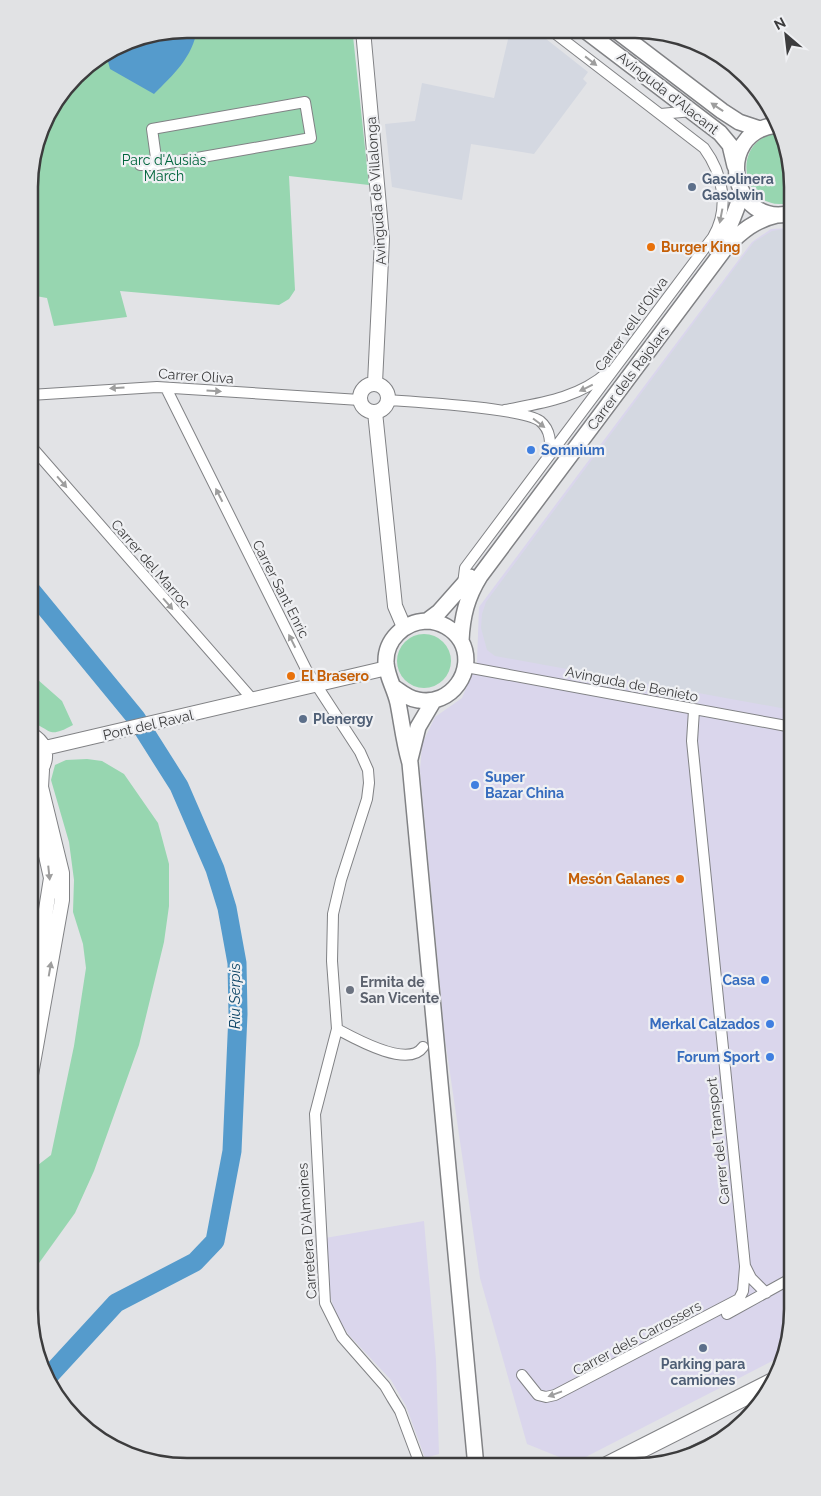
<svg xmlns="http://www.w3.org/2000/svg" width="821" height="1496" viewBox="0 0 821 1496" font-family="Raleway,sans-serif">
  <rect width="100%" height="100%" fill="#e2e3e6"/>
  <!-- commercial -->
  <path fill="#dad6ec" d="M 792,228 L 792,1320 L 784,1355 L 574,1463 L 527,1444 L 480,1278 L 445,1039 L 420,771 L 422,744 L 435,717 L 462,698 L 477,662 L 479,607 L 752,242 L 771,229 Z
    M 424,1221 L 436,1360 L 439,1454 L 425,1458 L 406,1406 L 391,1380 L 348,1334 L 335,1313 L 328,1287 L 325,1238 Z"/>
  <!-- built -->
  <path fill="#d4d8e1" d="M 510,31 L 536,31 L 588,72 L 583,79 L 587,83 L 534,154 L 471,144 L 462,200 L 392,187 L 385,124 L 415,121 L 422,83 L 494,98 Z
    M 790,228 L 792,229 L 792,710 L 495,656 L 487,650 L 481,628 L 482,614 L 486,602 L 754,242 L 772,231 Z"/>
  <!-- green -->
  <path fill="#97d6b0" d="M 187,29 L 309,30 L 353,36 L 369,185 L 289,176 L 295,290 L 289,299 L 279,305 L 120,291 L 127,317 L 54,326 L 47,298 L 30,295 L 30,166 L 45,117 L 82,68 L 127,41 Z
    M 781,132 L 792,187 L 792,202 C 743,218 725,138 781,132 Z
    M397 661a27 27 0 1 1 54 0a27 27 0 1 1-54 0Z
    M 29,672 L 62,701 L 73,725 C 46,740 52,728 29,722 Z
    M 87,759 L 102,761 L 124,774 L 158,823 L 169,864 L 169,906 L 164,942 L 139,1045 L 94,1171 L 75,1213 L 29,1277 L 29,1168 L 38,1165 L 51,1155 L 74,1046 L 86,968 L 83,944 L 73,912 L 74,880 L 69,842 L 51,780 L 55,765 L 66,760 Z"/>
  <!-- water -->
  <path fill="#559bcc" d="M 187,29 L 197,29 C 193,57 173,75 154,94 L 110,69 L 106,54 L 127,41 Z"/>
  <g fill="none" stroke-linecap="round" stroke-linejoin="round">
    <!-- river -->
    <path stroke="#559bcc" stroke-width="19" d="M 30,589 L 136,718 L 179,786 L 215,869 L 227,908 L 237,963 L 238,1014 L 232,1151 L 215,1241 L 195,1262 L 116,1303 L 47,1378"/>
    <!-- minor casing -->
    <g stroke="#818285" stroke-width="12">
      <path id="minor" d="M 661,114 L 692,111
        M 140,165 L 157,165 L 311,138 L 305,102 L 152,129 L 157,165
        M 166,388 L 306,669 L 360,752 L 368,770 L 369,783 L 367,799 L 341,880 L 333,914 L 332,961 L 337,1029 C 354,1038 408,1069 423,1047
        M 30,395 L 157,387 L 360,400
        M 388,400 C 416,402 522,408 540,421 C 551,430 551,443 549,456
        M 505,410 C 542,403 579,398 608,372
        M 30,445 L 253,700
        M 463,584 L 465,568 L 713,237 C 730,208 723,174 704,148 L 552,31
        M 466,667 L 792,727
        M 694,710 L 692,741 L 745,1266 L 751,1278 L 766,1293
        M 337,1029 L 315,1114 L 325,1303 L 342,1337 L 385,1386 L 392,1398 L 400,1411 L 421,1467
        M 727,1314 L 792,1278
        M 522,1375 L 538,1395 L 546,1397 L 555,1395 L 739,1299 L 743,1291 L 745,1267
        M 675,1460 L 733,1432"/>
    </g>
    <!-- tertiary casing -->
    <g stroke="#818285" stroke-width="16">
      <path id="tertiary" d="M 363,30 L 382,239 L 375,383
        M360 398a14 14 0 1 1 28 0a14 14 0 1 1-28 0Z
        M 375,412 L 395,606 L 404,627
        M 45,748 L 387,668
        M 29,778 C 50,770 51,742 29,734
        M 29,1017 L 51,878 L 34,802 L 29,792
        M 29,1086 L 62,900 L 62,873 L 41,787 L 42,770"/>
    </g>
    <!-- secondary casing -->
    <g stroke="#818285" stroke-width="18">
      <path id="secondary" d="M 586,31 L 720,133 L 730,145 L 735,166
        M 617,31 L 722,111 L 739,122 L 760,129
        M 776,125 C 712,133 732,230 792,213
        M 716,248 C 729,231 735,213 742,193
        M 427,621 L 439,612 L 470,577
        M 461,641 C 462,616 467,597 480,576 L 726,247 C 742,231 755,220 777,215
        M 395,688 C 402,693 409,699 418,700 C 451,707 477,670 461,641 C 454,629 440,621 426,621 C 404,622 385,640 386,663 C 387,677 395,689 398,703 C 402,723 404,743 410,763 L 476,1467
        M 410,759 L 418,727 L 434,700"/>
    </g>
    <!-- trunk casing -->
    <g stroke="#818285" stroke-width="20">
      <path id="trunk" d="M 605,1467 L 773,1382"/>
    </g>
    <!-- minor -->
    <use href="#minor" stroke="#fff" stroke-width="10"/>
    <!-- tertiary -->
    <use href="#tertiary" stroke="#fff" stroke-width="14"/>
    <!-- secondary -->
    <use href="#secondary" stroke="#fff" stroke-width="15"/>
    <!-- trunk -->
    <use href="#trunk" stroke="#fff" stroke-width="18"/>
  </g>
  <!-- one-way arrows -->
  <defs><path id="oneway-solid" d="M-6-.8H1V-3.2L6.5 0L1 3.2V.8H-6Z" transform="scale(1.25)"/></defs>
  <g fill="#9e9e9e">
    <use href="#oneway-solid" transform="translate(591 61) rotate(38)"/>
    <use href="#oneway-solid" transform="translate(717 107) rotate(-146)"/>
    <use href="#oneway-solid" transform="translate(721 216) rotate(101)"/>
    <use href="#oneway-solid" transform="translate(117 388) rotate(177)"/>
    <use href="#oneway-solid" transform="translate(586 388) rotate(154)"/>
    <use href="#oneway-solid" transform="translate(214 391) rotate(3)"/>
    <use href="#oneway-solid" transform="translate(539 423) rotate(37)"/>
    <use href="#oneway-solid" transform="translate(62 482) rotate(49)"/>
    <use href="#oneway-solid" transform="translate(219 495) rotate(-117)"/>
    <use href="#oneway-solid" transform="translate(168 604) rotate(49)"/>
    <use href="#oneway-solid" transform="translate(292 641) rotate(-117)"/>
    <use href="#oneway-solid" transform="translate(49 873) rotate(84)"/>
    <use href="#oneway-solid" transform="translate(50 969) rotate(-80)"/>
    <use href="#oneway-solid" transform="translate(555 1394) rotate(160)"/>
  </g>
  <!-- markers -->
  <g fill="#5c6f8a" stroke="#eff0f3" stroke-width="2">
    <circle cx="692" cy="187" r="5"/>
    <circle cx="303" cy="719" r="5"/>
    <circle cx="703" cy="1348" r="5"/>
  </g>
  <g fill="#e8710a" stroke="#eff0f3" stroke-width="2">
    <circle cx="651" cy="247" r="5"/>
    <circle cx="291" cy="676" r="5"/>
    <circle cx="680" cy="879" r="5"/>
  </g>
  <g fill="#3f7fe0" stroke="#eff0f3" stroke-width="2">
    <circle cx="531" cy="450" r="5"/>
    <circle cx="475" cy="785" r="5"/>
    <circle cx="765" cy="980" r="5"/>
    <circle cx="770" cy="1024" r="5"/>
    <circle cx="770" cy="1057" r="5"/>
  </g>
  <circle fill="#6b7280" stroke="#eff0f3" stroke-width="2" cx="350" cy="990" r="5"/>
  <g text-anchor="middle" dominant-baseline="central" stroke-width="4.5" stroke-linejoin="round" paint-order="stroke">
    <!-- street labels -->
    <g font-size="14" fill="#3c3c3d" stroke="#eff0f3">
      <text transform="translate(668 93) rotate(38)">Avinguda d'Alacant</text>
      <text transform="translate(376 191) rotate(-94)">Avinguda de Villalonga</text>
      <text transform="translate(631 324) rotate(-54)">Carrer vell d'Oliva</text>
      <text transform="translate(196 376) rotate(4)">Carrer Oliva</text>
      <text transform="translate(628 378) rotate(-53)">Carrer dels Rajolars</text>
      <text transform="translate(151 564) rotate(49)">Carrer del Marroc</text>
      <text transform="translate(281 589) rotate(63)">Carrer Sant Enric</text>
      <text transform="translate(632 684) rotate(11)">Avinguda de Benieto</text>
      <text transform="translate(148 725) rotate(-13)">Pont del Raval</text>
      <text transform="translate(718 1141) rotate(-96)">Carrer del Transport</text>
      <text transform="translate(307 1231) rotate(-94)">Carretera D'Almoines</text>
      <text transform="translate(637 1338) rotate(-28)">Carrer dels Carrossers</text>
    </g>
    <!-- park labels -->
    <g font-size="14" fill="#00653c" stroke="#eff0f3">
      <text x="164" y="160">Parc d'Ausiàs<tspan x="164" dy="16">March</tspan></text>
    </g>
    <!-- service labels -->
    <g font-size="14" font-weight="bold" fill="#4e5e75" stroke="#eff0f3" text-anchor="start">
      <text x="702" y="179">Gasolinera<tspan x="702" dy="16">Gasolwin</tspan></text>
      <text x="313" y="719">Plenergy</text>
      <text x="703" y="1364" text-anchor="middle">Parking para<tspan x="703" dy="16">camiones</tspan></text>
    </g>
    <!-- food labels -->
    <g font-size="14" font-weight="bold" fill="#c56008" stroke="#eff0f3" text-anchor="start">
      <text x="661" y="247">Burger King</text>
      <text x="301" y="676">El Brasero</text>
      <text x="670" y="879" text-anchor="end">Mesón Galanes</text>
    </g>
    <!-- shop labels -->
    <g font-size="14" font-weight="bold" fill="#366cbe" stroke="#eff0f3" text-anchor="end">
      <text x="541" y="450" text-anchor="start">Somnium</text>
      <text x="485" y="777" text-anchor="start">Super<tspan x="485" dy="16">Bazar China</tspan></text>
      <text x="755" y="980">Casa</text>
      <text x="760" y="1024">Merkal Calzados</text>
      <text x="760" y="1057">Forum Sport</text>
    </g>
    <!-- worship labels -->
    <g font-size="14" font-weight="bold" fill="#5b616d" stroke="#eff0f3" text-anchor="start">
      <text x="360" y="982">Ermita de<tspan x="360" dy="16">San Vicente</tspan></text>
    </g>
    <!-- water labels -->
    <g font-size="15" font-style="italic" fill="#0b4365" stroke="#eff0f3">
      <text transform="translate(235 996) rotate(-90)">Riu Serpis</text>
    </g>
  </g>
  <!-- crop -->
  <path d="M0 0H821V1496H0ZM187 38H635A149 149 0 0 1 784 187V1309A149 149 0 0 1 635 1458H187A149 149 0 0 1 38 1309V187A149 149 0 0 1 187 38Z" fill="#e1e2e4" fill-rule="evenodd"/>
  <path fill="none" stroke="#3c3c3d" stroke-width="2.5" d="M187 38H635A149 149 0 0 1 784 187V1309A149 149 0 0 1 635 1458H187A149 149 0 0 1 38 1309V187A149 149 0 0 1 187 38Z"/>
  <!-- north arrow -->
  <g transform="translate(786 35) rotate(332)" stroke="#eff0f3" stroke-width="4" paint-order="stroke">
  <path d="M0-4L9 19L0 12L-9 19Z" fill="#3c3c3d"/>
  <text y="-8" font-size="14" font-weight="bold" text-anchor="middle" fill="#3c3c3d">N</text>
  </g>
</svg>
